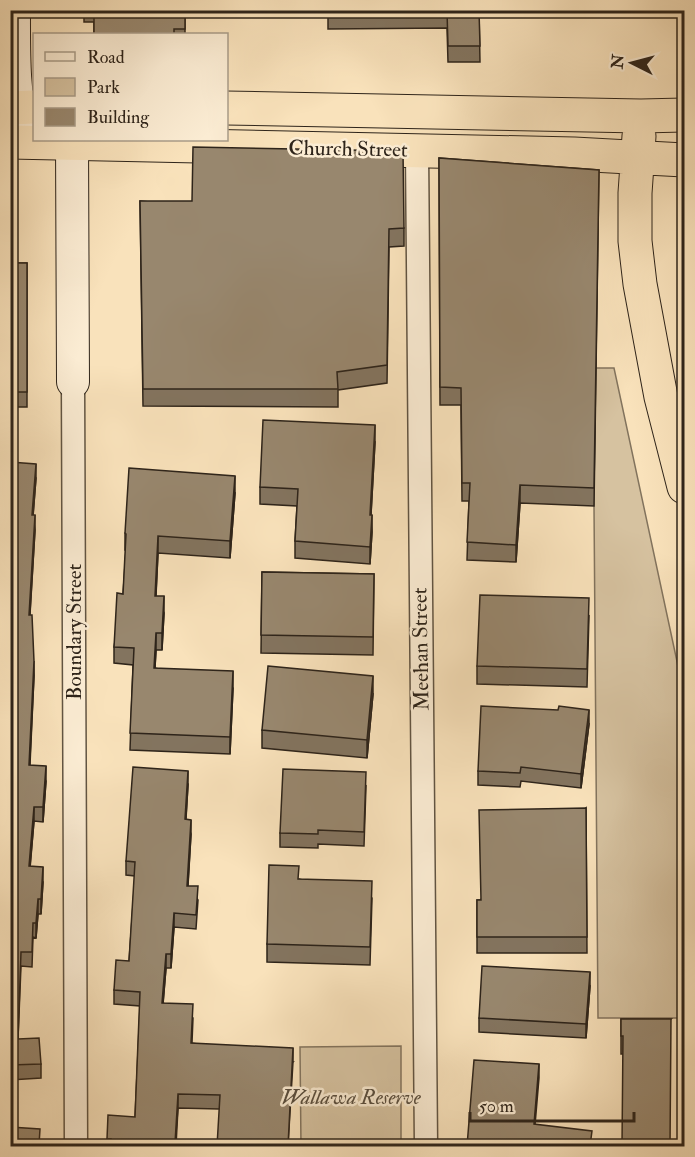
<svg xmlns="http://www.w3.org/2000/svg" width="695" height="1157" viewBox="0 0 695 1157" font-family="'IM FELL Double Pica',serif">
  <rect width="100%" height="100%" fill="#f9e2bb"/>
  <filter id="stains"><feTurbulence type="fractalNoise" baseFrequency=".00333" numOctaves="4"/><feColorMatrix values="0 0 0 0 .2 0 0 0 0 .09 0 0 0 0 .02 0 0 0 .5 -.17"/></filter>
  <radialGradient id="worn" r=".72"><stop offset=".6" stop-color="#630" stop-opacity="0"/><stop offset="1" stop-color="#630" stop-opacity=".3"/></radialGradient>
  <!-- green -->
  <path fill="#d6c2a0" stroke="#82735d" stroke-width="1.5" d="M 595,368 L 614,368 L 684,694 L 684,1018 L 598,1018 L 594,506 Z
    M 401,1046 L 401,1146 L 301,1146 L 300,1047 Z"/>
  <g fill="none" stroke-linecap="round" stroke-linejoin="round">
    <!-- street casing -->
    <g stroke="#615442" stroke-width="25">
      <path id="street" d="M 417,151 L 426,1146
        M 73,382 L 76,1146"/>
    </g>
    <!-- secondary casing -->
    <g stroke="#2e241a" stroke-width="34">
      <path id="secondary" d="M 14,10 C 14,53 13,93 24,134
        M 72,140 L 73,382"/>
    </g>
    <!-- highway casing -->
    <g stroke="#2e241a" stroke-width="35">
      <path id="highway" d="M 10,108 L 34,107
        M 226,108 L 641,116 L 684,115
        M 639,136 L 635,193 L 635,241 L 640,284 L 661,397 L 684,487
        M 10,142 L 574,154 L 684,160"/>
    </g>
    <!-- street -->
    <use href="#street" stroke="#fbecd3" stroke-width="22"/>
    <!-- secondary -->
    <use href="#secondary" stroke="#fbecd3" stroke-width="32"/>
    <!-- highway -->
    <use href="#highway" stroke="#f9e2bb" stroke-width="33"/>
  </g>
  <!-- wall -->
  <path fill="#83745f" stroke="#2e241a" stroke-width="1.5" d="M 84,10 L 185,10 L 185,34 L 94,34 L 94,22 L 84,22 Z
    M 328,10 L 479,10 L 480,62 L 448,62 L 447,28 L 328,29 Z
    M 439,158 L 599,170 L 594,506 L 520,503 L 516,562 L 467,560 L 469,501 L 462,501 L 461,405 L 440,405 Z
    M 140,201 L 404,228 L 404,246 L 389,247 L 387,383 L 338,390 L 338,407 L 143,406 Z
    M 10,263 L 27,263 L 27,407 L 12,407 Z
    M 375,442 L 371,515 L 372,532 L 370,564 L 295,558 L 295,541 L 297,506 L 260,504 L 260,487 Z
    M 10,462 L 36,478 L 33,515 L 35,530 L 30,615 L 34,676 L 30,765 L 46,781 L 43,822 L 34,821 L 30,866 L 43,882 L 41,914 L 38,914 L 36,938 L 33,937 L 32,967 L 21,966 L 18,1039 L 41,1064 L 41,1078 L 10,1080 Z
    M 235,493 L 230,558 L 158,553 L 156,596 L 164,613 L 162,650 L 156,650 L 155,668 L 233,688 L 230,754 L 130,750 L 133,665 L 114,663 L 114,647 L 123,594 L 126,550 L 125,550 L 125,533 Z
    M 262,572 L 374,574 L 373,655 L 261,653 Z
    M 589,616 L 587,687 L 477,684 L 477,666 Z
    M 373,694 L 367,758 L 262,748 L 262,730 Z
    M 589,724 L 581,788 L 521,781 L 520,787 L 478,785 L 478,771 Z
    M 188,785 L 186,819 L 191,834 L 188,886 L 198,900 L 196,929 L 174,927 L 171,968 L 166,968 L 163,1003 L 193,1018 L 192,1043 L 293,1062 L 219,1109 L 178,1108 L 176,1146 L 107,1146 L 107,1139 L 135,1117 L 140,1006 L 114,1004 L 114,990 L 129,961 L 135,876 L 126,875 L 126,861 Z
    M 366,786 L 364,846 L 318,844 L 318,848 L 280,847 L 280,833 Z
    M 586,808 L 587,953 L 477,953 L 477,900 L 480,900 Z
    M 299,879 L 372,898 L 370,965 L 267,962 L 267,944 Z
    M 590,986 L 586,1038 L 479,1032 L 479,1018 Z
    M 621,1019 L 671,1019 L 623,1054 L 621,1054 Z"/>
  <!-- shaded-wall -->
  <path fill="#6a5e4d" stroke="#2e241a" stroke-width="1.5" d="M 375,425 L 375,442 L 370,532 L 370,515 Z
    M 36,464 L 36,478 L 32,530 L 32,515 Z
    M 235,476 L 235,493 L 230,558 L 230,541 Z
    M 520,485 L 520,503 L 516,562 L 516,545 Z
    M 35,515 L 35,530 L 29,629 L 29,615 Z
    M 372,515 L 372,532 L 370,564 L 370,547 Z
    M 158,536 L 158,553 L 155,613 L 155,596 Z
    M 164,596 L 164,613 L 162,650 L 162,633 Z
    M 156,633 L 156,650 L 154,685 L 154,668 Z
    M 34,661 L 34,676 L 29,779 L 29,765 Z
    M 233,671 L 233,688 L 230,754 L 230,737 Z
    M 373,676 L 373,694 L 367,758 L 367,740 Z
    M 589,710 L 589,724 L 581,788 L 581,774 Z
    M 46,766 L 46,781 L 43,822 L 43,807 Z
    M 188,771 L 188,785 L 185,833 L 185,819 Z
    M 34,807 L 34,821 L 29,881 L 29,866 Z
    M 191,820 L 191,834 L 187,900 L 187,886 Z
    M 43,867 L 43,882 L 41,914 L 41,899 Z
    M 38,899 L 38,914 L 36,938 L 36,923 Z
    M 174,913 L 174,927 L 171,968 L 171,954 Z
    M 166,954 L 166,968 L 162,1017 L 162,1003 Z
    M 590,972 L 590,986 L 586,1038 L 586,1024 Z
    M 293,1048 L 293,1062 L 288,1146 Z
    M 539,1064 L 539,1078 L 534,1137 L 534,1124 Z
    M 178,1094 L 178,1108 L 175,1146 Z"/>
  <!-- building -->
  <path fill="#98876e" stroke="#2e241a" stroke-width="1.5" d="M 94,10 L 185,10 L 185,29 L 174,29 L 174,34 L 94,34 Z
    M 328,10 L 479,10 L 480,46 L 448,46 L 447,11 L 328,13 Z
    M 193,147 L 403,151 L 404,228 L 389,229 L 387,365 L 337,372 L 338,389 L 143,389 L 140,201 L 192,201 Z
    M 439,158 L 599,170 L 594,488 L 520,485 L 516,545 L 467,542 L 470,483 L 462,483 L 461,388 L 440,387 Z
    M 10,263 L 27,263 L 27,392 L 12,392 L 10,416 Z
    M 263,420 L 375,425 L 370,515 L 372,515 L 370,547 L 295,541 L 298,489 L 260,487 Z
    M 10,462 L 36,464 L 32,515 L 35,515 L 29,615 L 32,615 L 34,661 L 29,765 L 46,766 L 43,807 L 34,807 L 29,866 L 43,867 L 41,899 L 38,899 L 36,923 L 33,923 L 32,952 L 21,952 L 18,1039 L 39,1038 L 41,1064 L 10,1065 Z
    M 129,468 L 235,476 L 230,541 L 158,536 L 155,596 L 164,596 L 162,633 L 156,633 L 154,668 L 233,671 L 230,737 L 130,733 L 134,648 L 114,647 L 117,593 L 123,594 L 126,534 L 125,533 Z
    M 262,572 L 374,574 L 373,637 L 261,635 Z
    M 480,595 L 589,598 L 587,669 L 477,666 Z
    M 268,666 L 373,676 L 367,740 L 262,730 Z
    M 481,706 L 558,710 L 559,706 L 589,710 L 581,774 L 521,767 L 520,773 L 478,771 Z
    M 133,767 L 188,771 L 185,819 L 191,820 L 187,886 L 198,886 L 196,915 L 174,913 L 171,954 L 166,954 L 162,1003 L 193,1004 L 191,1043 L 293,1048 L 288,1146 L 217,1146 L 220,1095 L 178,1094 L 175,1143 L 170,1143 L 170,1146 L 110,1146 L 111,1139 L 107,1139 L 108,1115 L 135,1117 L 140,992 L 114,990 L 116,960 L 129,961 L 135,862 L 126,861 Z
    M 283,769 L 366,772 L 364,832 L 318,830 L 318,834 L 280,833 Z
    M 586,808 L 587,937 L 477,937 L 477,900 L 481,900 L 479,810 Z
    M 269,865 L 299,866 L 298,879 L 372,881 L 370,947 L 267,944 Z
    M 482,966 L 590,972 L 586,1024 L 479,1018 Z
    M 621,1019 L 671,1019 L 670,1146 L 622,1146 L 623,1036 L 621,1036 Z
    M 474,1060 L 539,1064 L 534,1124 L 592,1131 L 590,1146 L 467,1146 Z
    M 10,1127 L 40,1129 L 39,1145 L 49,1145 L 48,1146 L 10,1146 Z"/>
  <g text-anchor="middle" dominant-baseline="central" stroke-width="5" stroke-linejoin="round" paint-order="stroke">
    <!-- street labels -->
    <g font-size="21" fill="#2e241a" stroke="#fbecd3">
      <text transform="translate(348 149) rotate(1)">Church Street</text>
      <text transform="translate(74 632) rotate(-90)">Boundary Street</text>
      <text transform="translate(421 649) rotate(-91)">Meehan Street</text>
    </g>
    <!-- park labels -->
    <g font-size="21" font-style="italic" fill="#584c3c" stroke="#fbecd3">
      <text x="351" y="1097">Wallawa Reserve</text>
    </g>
  </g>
  <!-- margin -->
  <rect width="695" height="1157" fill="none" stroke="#f9e2bb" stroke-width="36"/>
  <rect x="12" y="12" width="671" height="1133" fill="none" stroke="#2e241a" stroke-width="3"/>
  <rect x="18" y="18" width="659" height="1121" fill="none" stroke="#2e241a" stroke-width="1.5"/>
  <!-- legend -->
  <rect x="33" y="33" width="195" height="108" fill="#fbecd3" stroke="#a99c89" stroke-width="1.5"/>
  <rect x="45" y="52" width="30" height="9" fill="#fbecd3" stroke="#a99c89" stroke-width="1.5"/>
  <text x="87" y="63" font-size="18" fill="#2e241a">Road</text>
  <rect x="45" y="78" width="30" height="18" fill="#d6c2a0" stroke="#a99c89" stroke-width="1.5"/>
  <text x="87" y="93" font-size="18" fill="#2e241a">Park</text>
  <rect x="45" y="108" width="30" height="18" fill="#98876e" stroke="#a99c89" stroke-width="1.5"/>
  <text x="87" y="123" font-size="18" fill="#2e241a">Building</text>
  <!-- north arrow -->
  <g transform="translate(632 63) rotate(276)" stroke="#fbecd3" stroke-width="4.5" paint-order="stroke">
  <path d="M0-4.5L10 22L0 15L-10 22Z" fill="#2e241a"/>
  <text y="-9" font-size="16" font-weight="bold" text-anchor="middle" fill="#2e241a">N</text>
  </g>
  <!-- scale -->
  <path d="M470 1112v9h164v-9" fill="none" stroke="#2e241a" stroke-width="3"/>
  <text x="479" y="1112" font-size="18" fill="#2e241a" stroke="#fbecd3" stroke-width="4.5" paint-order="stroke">50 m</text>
  <rect width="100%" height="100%" filter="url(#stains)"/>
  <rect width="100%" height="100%" fill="url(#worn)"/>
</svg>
